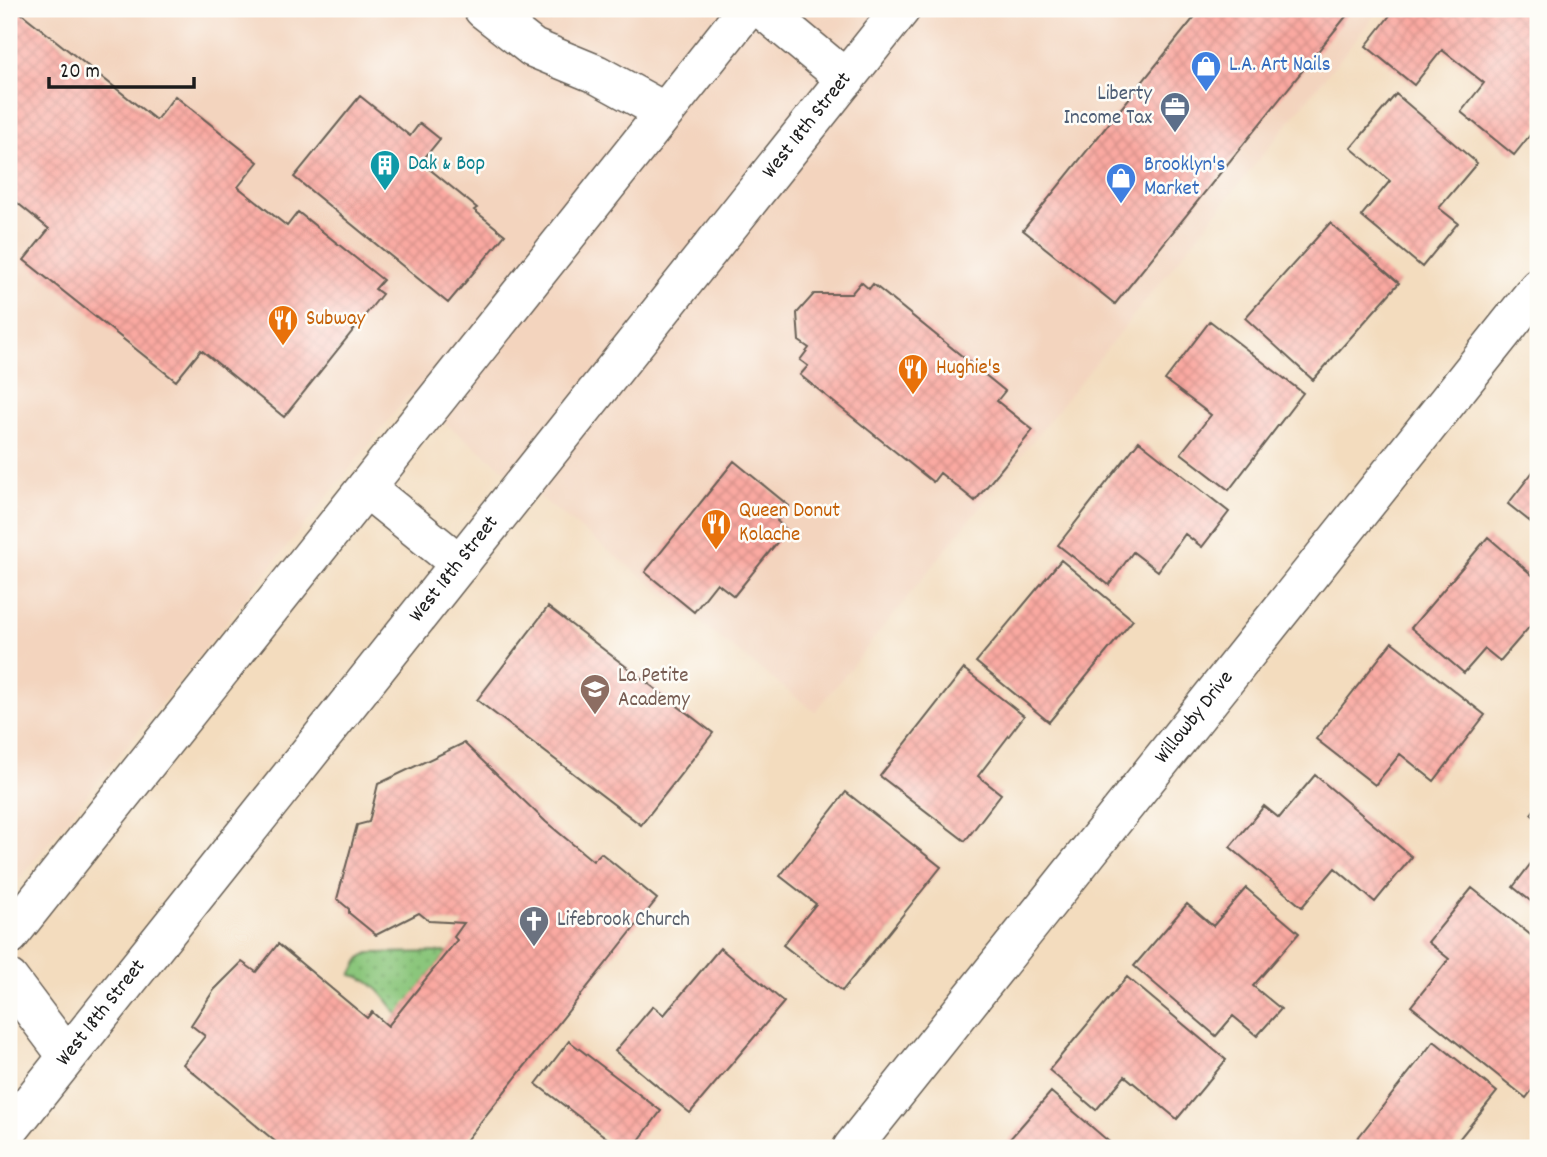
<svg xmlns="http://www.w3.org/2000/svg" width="1547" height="1157" viewBox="0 0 1547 1157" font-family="Dekko,sans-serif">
  <defs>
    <pattern id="park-dots" width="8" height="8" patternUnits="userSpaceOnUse" patternTransform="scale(1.75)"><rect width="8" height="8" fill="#8bc67b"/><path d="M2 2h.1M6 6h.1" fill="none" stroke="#77aa6a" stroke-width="1.8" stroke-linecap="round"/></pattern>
    <pattern id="building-cross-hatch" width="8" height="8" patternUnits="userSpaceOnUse" patternTransform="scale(1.75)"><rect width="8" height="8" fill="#faa9a1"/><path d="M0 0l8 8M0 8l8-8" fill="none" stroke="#d6918a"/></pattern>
  </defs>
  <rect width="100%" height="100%" fill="#fdfcf7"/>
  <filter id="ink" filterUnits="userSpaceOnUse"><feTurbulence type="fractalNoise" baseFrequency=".0143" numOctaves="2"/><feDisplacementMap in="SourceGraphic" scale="14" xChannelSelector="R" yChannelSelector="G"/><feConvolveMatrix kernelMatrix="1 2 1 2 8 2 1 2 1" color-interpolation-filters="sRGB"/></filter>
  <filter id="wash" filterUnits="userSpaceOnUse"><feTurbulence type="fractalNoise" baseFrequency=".00686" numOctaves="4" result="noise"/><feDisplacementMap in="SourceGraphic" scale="28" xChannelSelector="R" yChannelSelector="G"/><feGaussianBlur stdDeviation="1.57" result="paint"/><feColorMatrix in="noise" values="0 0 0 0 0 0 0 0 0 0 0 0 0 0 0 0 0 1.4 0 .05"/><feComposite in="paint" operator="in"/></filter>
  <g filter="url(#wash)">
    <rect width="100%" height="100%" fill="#f3dcbe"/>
    <!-- built -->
    <path fill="#f3d4be" d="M 9,9 L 1380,9 L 815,712 L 409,395 L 9,892 Z"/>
    <!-- park -->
    <path fill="url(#park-dots)" stroke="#54714c" stroke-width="2" d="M 448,952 L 398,1015 C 386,998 372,978 351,975 C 357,965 358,957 369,953 Z"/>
    <g id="blocks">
      <!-- building -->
      <path fill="url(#building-cross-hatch)" d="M 9,9 L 16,9 L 156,120 L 175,96 L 258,162 L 238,187 L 287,226 L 298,212 L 383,280 L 375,289 L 382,294 L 284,417 L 201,350 L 176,381 L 24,260 L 49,229 L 9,196 Z
        M 507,9 L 558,9 L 550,18 L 539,9 L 527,24 Z
        M 1201,9 L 1352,9 L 1115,304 L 1023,230 Z
        M 1395,9 L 1526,9 L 1538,18 L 1538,125 L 1514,155 L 1461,112 L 1484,83 L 1442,50 L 1414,85 L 1366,46 Z
        M 1396,94 L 1477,163 L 1439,208 L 1458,223 L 1422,267 L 1361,216 L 1390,181 L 1351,148 Z
        M 360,96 L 410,136 L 420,123 L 440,139 L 421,162 L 477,208 L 474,210 L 505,235 L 448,303 L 294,177 Z
        M 1330,223 L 1399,283 L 1313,380 L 1245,318 Z
        M 861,282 L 869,289 L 873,284 L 1005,391 L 997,401 L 1033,430 L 975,501 L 940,473 L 933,482 L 800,375 L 808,366 L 800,360 L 809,348 L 799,341 L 797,313 L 814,294 L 851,294 Z
        M 1210,321 L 1303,393 L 1229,490 L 1181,453 L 1211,415 L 1165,380 Z
        M 1139,441 L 1229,512 L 1202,547 L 1185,534 L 1158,571 L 1133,552 L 1109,585 L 1058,545 Z
        M 734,461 L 789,506 L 777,521 L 787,530 L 734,596 L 717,583 L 694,612 L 645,572 Z
        M 1535,469 L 1538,471 L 1538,528 L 1508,504 Z
        M 1488,537 L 1538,580 L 1538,617 L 1500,661 L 1485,649 L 1464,673 L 1411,628 Z
        M 1061,560 L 1133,620 L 1049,722 L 976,662 Z
        M 548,607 L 713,733 L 641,825 L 477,700 Z
        M 1392,642 L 1485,715 L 1434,781 L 1400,754 L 1375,785 L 1316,739 Z
        M 964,669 L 1024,716 L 978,776 L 1001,794 L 965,841 L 880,776 Z
        M 464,743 L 546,822 L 593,861 L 601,853 L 657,899 L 460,1148 L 283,1148 L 183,1064 L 205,1036 L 191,1025 L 214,990 L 242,962 L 256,972 L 278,944 L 367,1018 L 372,1012 L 388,1026 L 457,940 L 454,937 L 464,923 L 429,921 L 419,913 L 376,935 L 349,913 L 349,909 L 337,899 L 357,825 L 369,822 L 378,784 Z
        M 1315,775 L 1412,857 L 1375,902 L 1335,868 L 1302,907 L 1230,847 L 1264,806 L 1279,818 Z
        M 846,792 L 941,867 L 842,991 L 783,945 L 816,904 L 780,876 Z
        M 1538,805 L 1538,820 L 1531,814 Z
        M 1538,854 L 1538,907 L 1513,887 Z
        M 1246,888 L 1299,933 L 1253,986 L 1281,1009 L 1257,1036 L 1233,1016 L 1216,1036 L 1134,966 L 1187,904 L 1213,926 Z
        M 1472,888 L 1538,941 L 1538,1082 L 1526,1098 L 1411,1006 L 1449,959 L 1428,942 Z
        M 720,948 L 784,1002 L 690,1113 L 615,1051 L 653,1006 L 664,1015 Z
        M 1127,977 L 1226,1060 L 1177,1119 L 1125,1076 L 1096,1110 L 1049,1070 Z
        M 569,1041 L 661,1111 L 633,1148 L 620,1148 L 536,1084 Z
        M 1434,1041 L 1497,1092 L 1452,1148 L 1358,1148 L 1353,1144 Z
        M 1051,1092 L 1114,1146 L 1112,1148 L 1002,1148 Z"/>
    </g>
  </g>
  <g filter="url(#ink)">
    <use href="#blocks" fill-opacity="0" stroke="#675f55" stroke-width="2"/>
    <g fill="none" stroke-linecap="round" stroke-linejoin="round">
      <!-- minor casing -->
      <g stroke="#675f55" stroke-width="41">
        <g id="minor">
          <path d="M 483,9 L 533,48 L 596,74 L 665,112"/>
          <path id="s1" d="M 852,1148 L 1538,288"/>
        </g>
      </g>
      <!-- major casing -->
      <g stroke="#675f55" stroke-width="41">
        <g id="major">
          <path d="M 762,9 L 846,79"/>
          <path d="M 366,488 L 460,564"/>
          <path d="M 9,936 L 747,9"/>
          <path d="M 9,979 L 67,1056"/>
          <path id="s2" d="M 9,1130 L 901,9"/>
        </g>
      </g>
      <!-- minor -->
      <use href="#minor" stroke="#fff" stroke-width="38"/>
      <!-- major -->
      <use href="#major" stroke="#fff" stroke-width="38"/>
    </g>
  </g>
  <!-- icons -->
  <defs>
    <g id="shop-pin" transform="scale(1.575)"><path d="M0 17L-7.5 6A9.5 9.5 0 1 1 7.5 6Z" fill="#3f7fe0" stroke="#fdfcf7"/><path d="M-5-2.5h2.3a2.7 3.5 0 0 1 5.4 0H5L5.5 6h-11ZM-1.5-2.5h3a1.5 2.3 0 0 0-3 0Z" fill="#fff"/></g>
    <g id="office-pin" transform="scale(1.575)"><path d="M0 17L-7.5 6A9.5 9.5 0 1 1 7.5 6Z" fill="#5c6f8a" stroke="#fdfcf7"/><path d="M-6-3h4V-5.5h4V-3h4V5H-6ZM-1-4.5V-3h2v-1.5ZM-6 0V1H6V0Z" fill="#fff"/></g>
    <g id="building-pin" transform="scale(1.575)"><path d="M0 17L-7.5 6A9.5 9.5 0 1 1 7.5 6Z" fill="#0f9aa8" stroke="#fdfcf7"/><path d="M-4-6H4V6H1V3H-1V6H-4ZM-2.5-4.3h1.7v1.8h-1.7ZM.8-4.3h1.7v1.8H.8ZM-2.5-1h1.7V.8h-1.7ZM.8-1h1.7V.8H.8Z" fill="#fff"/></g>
    <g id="restaurant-pin" transform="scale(1.575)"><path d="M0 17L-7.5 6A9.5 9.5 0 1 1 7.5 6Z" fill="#e8710a" stroke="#fdfcf7"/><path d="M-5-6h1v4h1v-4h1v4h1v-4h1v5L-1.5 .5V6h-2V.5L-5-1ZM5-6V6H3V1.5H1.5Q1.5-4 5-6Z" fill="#fff"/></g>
    <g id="school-pin" transform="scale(1.575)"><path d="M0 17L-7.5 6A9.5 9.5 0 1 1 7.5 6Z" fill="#8d6e63" stroke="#fdfcf7"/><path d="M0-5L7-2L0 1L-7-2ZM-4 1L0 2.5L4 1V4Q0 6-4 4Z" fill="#fff"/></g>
    <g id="church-pin" transform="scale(1.575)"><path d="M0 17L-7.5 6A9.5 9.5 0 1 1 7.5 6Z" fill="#6b7280" stroke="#fdfcf7"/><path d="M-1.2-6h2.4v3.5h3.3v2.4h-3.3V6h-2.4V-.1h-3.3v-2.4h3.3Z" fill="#fff"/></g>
  </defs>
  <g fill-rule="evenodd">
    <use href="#shop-pin" x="1206" y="66"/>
    <use href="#office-pin" x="1175" y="107"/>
    <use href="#building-pin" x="385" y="165"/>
    <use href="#shop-pin" x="1121" y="178"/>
    <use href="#restaurant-pin" x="283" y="320"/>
    <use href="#restaurant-pin" x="913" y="369"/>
    <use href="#restaurant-pin" x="716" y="524"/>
    <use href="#school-pin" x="595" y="689"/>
    <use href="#church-pin" x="534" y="921"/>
  </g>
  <g text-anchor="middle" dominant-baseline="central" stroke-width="5" stroke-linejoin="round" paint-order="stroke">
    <!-- shop labels -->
    <g font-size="21" fill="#366cbe" stroke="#fdfcf7" text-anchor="start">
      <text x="1229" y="66">L.A. Art Nails</text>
      <text x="1144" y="166">Brooklyn's<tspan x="1144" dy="24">Market</tspan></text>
    </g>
    <!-- service labels -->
    <g font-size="21" fill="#4e5e75" stroke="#fdfcf7" text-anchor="end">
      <text x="1152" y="95">Liberty<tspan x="1152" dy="24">Income Tax</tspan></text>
    </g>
    <!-- street labels -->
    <g font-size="21" fill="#1c1c1c" stroke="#fdfcf7">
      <text stroke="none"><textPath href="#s2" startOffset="1283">West 18th Street</textPath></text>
      <text stroke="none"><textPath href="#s2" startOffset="716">West 18th Street</textPath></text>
      <text stroke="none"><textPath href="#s1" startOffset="550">Willowby Drive</textPath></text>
      <text stroke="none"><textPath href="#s2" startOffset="149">West 18th Street</textPath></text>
    </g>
    <!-- culture labels -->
    <g font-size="21" fill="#0d838f" stroke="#fdfcf7" text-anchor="start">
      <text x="408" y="165">Dak &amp; Bop</text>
    </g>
    <!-- food labels -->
    <g font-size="21" fill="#c56008" stroke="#fdfcf7" text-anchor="start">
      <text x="306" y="320">Subway</text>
      <text x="936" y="369">Hughie's</text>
      <text x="739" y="512">Queen Donut<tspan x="739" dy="24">Kolache</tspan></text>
    </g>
    <!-- education labels -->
    <g font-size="21" fill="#785e54" stroke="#fdfcf7" text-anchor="start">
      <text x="618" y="677">La Petite<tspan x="618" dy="24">Academy</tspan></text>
    </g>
    <!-- worship labels -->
    <g font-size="21" fill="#5b616d" stroke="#fdfcf7" text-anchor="start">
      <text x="557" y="921">Lifebrook Church</text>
    </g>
  </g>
  <!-- margin -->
  <rect width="1547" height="1157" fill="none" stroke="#fdfcf7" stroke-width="35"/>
  <!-- scale -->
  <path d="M49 77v10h145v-10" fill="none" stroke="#1c1c1c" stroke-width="3.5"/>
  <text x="60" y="77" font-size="21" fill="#1c1c1c" stroke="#fdfcf7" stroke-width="5" paint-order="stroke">20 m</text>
</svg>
